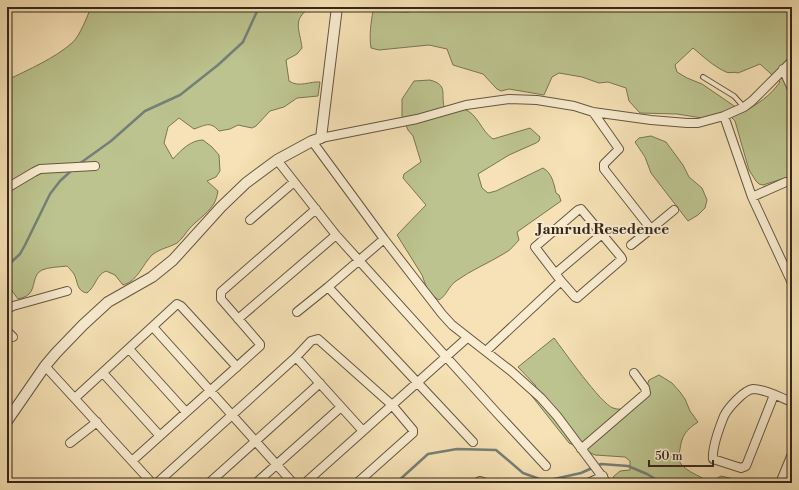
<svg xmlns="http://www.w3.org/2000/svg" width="799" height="490" viewBox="0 0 799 490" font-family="'Libre Bodoni',serif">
  <rect width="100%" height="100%" fill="#f6e2b6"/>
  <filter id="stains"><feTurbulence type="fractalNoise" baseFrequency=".005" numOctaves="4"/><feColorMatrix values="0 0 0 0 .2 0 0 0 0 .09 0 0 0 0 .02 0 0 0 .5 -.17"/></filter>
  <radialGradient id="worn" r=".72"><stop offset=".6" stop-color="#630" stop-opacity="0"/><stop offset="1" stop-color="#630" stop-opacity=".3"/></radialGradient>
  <!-- green -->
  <path fill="#bcc38e" stroke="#787554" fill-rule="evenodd" d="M 91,7 L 311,7 C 291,20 300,29 302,48 L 297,54 L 286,60 L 289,81 C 299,88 310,81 320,82 L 318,96 L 297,98 L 284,107 L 270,111 L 256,126 L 252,128 L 238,125 L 230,129 L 219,131 C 210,121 206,125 194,129 L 179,118 L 168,127 L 164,143 L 173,159 C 181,150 191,140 203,140 L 212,147 L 219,155 L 220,171 L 216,177 L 207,181 L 218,191 C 217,196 216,201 213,205 C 207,214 196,221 189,229 C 185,234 182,239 177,243 C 168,248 161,248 152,255 C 142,265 138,281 123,285 L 115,275 L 106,271 C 96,275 96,286 87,293 C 76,291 78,281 74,274 C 72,271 69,268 67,266 C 59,267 49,267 42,270 C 32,275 36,287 29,294 C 26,297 22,298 18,299 L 7,284 L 7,80 C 28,70 55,58 72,43 C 80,36 87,17 91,7 Z
    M 414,7 L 792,7 L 792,179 L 785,178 L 763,185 L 759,184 L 756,181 L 749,170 L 735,121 L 726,112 L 702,118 L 677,114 L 640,113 L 629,101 L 626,88 L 608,82 L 599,83 L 582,77 L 559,73 L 552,77 L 544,95 L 509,89 L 501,91 L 497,89 L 483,74 L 453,65 L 447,49 L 429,45 L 379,50 L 371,48 C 369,35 371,23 373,11 L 409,12 ZM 693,48 C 704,57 713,66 726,72 C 730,74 734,71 738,73 L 760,64 L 780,82 C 770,96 758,104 743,112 L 702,84 L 687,78 L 677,72 L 675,65 Z
    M 430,80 C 448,85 441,93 444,107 C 450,107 459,106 464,109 C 478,114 481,131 493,139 L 530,128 L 540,137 L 539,141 L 536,143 L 509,155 L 478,174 L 482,188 L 488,193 L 496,191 L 543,168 C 552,173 554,184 556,193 L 559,195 L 561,201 L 517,232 L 519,240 C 515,244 511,250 505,253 C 489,263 471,270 456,281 C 448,287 447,295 439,300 L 433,296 L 427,289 L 422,275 L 397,235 L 426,205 L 403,178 L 404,174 L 421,162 L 413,136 L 408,130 L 402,116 L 402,99 L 414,81 Z
    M 651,136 L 666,142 L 683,165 L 689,177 L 702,188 L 707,200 L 705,208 L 698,215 L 688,221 L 651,173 L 645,157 L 635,142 L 639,138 Z
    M 554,338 C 564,351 601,404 613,408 C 618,410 624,409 629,409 L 644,394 L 649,380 L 659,375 L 672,383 L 680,392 L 685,399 L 690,411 L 698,422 C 686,430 682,435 680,449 C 679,455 678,459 681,464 C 687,472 702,477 710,482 L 721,476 L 739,480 L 748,483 L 616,483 L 613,477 L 620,471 L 630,470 L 630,461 L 625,457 L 595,455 L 569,443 L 531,395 L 536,386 L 518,367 Z"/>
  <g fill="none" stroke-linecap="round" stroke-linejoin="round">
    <!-- stream -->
    <path stroke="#748077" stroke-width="2.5" d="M 79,164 L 111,141 L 145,111 L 180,95 L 218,65 L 243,42 L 259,7
      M 7,266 L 20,254 L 25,245 L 50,194 L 60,181 L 72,170
      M 396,483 L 428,454 L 457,449 L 496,450 L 523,473 L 545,481 L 581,473 L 601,464 L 628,466 L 647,474 L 662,483"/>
    <!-- service casing -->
    <g stroke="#655642" stroke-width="6">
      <path id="service" d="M 703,77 L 734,96 L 744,107"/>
    </g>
    <!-- minor casing -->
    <g stroke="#655642" stroke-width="10">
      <path id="minor" d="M 783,69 L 792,89
        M 593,112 L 619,149 L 604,164 L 604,169 L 651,229 L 674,210
        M 724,116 L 752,197 L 792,283
        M 321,138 L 417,119 L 466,105 L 509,99 L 537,100 L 574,106 L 593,112 L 651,120 L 687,123 L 698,123 L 724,116 L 744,107 L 752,101 L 792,61
        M 312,141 L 384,239 L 442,314 L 452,325 L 511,371 L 541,398 L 557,416 L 607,483
        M 277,160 L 336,235 L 496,412 L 546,466
        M 7,188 L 34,172 L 40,169 L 95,166
        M 752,197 L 786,182 L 791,182 L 792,183
        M 250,220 L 294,182
        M 384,239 L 328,287 L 473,442
        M 631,245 L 651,229
        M 556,273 L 602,234
        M 7,309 L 13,306 L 67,291
        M 297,312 L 328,287
        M 238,319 L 336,235
        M 153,327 L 293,483
        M 7,331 L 13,337
        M 129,349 L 186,412
        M 486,351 L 561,281 L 535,247 L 578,210 L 581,209 L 621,257 L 622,259 L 577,298 L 575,297 L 561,281
        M 296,357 L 311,341 L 318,339 L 392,405 L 413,430 L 413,433 L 357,483
        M 45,366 L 152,483
        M 103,373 L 160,436
        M 774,395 L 746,466 L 741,468 L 713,459 C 712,448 720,426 724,416 C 728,408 744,390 753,389 C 766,389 781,398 792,402
        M 75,398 L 177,304 L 181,306 L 237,367
        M 70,443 L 97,422
        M 581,449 L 646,393 L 645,388 L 634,373
        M 132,461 L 260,346 L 260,344 L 221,299 L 221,292 L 316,209
        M 157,483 L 296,357 L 363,431
        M 209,483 L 320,383
        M 256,483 L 341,407
        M 305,483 L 467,338
        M 476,483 L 480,481 L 486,483
        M 588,483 L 603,476
        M 780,483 L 792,454"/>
    </g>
    <!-- tertiary casing -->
    <g stroke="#655642" stroke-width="12">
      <path id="tertiary" d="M 7,421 L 45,366 L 56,353 L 83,325 L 108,302 L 152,277 L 173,260 L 221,207 L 246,183 L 277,160 L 312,141 L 321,138 L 337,7"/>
    </g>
    <!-- service -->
    <use href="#service" stroke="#f9ecd0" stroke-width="4"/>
    <!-- minor -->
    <use href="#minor" stroke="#f9ecd0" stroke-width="8"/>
    <!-- tertiary -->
    <use href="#tertiary" stroke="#f9ecd0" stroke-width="10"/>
  </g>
  <g text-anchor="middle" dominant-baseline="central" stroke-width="4" stroke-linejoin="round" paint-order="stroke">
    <!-- neighbourhood labels -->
    <g font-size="15" font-weight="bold" fill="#35271b" stroke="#f9ecd0">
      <text x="603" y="229">Jamrud Resedence</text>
    </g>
  </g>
  <!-- margin -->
  <rect width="799" height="490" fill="none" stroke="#f6e2b6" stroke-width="24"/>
  <rect x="8" y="8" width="783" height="474" fill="none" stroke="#35271b" stroke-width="2"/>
  <rect x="12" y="12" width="775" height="466" fill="none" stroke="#35271b"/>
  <!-- scale -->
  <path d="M649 460v6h64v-6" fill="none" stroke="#35271b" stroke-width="2"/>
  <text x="655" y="460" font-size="12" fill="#35271b" stroke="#f9ecd0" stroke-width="3" paint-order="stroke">50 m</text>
  <rect width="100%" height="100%" filter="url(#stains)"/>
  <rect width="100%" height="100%" fill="url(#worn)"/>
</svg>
